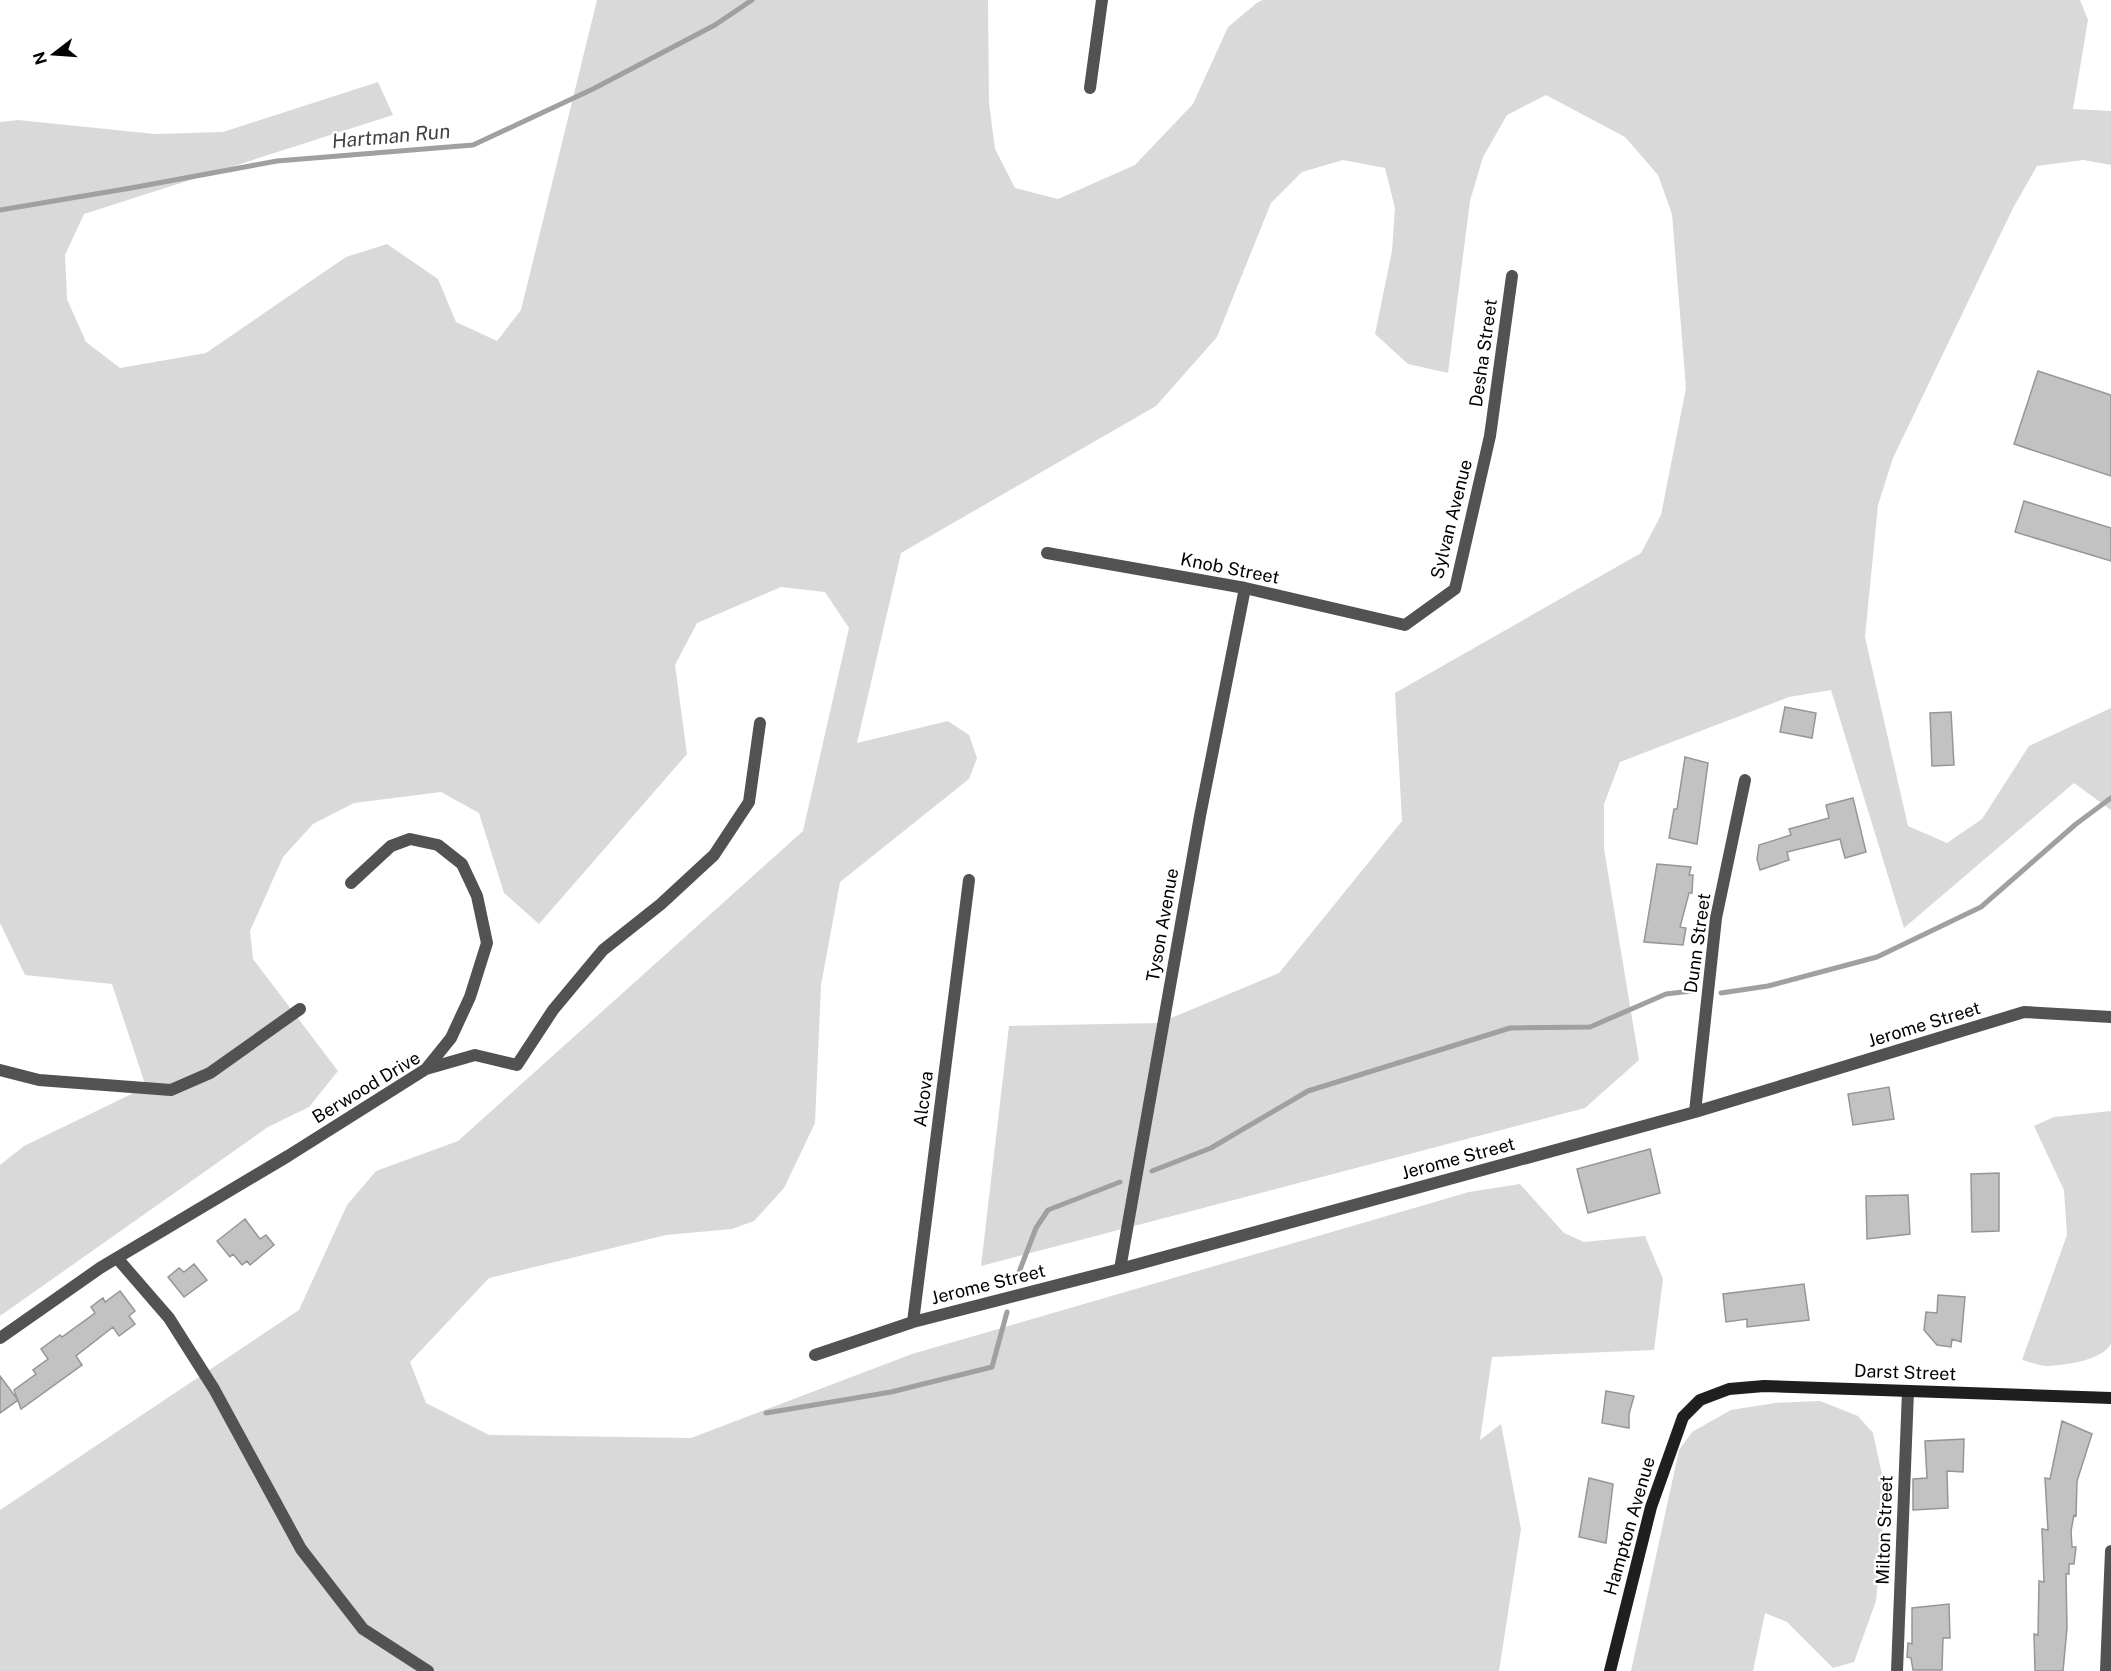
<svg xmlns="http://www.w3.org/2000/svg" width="2111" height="1671" viewBox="0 0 2111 1671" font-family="'Public Sans',sans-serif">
  <rect width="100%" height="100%" fill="#fff"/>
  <!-- green -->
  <path fill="#d9d9d9" d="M 597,0 L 988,0 L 989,103 L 995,149 L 1015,188 L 1058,199 L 1135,165 L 1193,104 L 1228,27 L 1258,2 L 1263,0 L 2080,0 L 2088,20 L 2073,109 L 2111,111 L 2111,165 L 2083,160 L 2037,166 L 2013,208 L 1893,458 L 1878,505 L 1865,637 L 1908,826 L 1947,843 L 1982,819 L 2029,746 L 2111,708 L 2111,810 L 2074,783 L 1904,928 L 1831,690 L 1789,697 L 1620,762 L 1604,804 L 1604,849 L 1639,1060 L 1585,1108 L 981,1266 L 1009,1026 L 1159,1023 L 1279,973 L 1402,821 L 1395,693 L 1641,553 L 1661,515 L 1686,388 L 1672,214 L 1658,175 L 1625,137 L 1546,95 L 1507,115 L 1483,157 L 1470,201 L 1448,373 L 1408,364 L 1375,334 L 1392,251 L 1395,208 L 1385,168 L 1343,160 L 1302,172 L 1271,203 L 1217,337 L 1156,406 L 901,553 L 857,743 L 948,721 L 969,735 L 977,758 L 969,779 L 840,882 L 821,985 L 815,1123 L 784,1188 L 754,1221 L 732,1229 L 666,1235 L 489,1278 L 410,1362 L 426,1403 L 489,1435 L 691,1438 L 912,1354 L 1469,1192 L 1520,1184 L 1564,1233 L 1584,1242 L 1645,1236 L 1663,1279 L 1654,1350 L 1492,1357 L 1480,1440 L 1501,1424 L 1521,1529 L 1499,1671 L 0,1671 L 0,1510 L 299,1310 L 347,1205 L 376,1171 L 458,1141 L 803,831 L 849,628 L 825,592 L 781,587 L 697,623 L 675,665 L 687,754 L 539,924 L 504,893 L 479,813 L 441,792 L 354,803 L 313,824 L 283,857 L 250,931 L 253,959 L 338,1071 L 309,1107 L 268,1127 L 0,1316 L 0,1165 L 24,1146 L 146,1087 L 112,984 L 25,975 L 0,923 L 0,122 L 18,120 L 155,134 L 223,132 L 378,82 L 393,115 L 84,214 L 65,255 L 67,299 L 86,342 L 120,368 L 206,353 L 346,257 L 387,244 L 438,279 L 456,322 L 497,341 L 521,310 Z
    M 2111,1111 L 2111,1343 C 2105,1360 2062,1366 2045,1366 C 2038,1365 2029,1362 2022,1360 L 2067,1235 L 2064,1190 L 2034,1126 L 2054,1117 Z
    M 1820,1401 L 1858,1416 L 1873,1433 L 1886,1493 L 1876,1601 L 1854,1662 L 1833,1668 L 1787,1622 L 1765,1613 L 1753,1671 L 1631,1671 L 1679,1450 L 1692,1432 L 1731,1410 L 1775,1403 Z"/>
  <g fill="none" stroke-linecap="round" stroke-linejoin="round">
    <!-- stream -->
    <path stroke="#a0a0a0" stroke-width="5" d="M 0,210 L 131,188 L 277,161 L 473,145 L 593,89 L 715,25 L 752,0
      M 1721,993 L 1768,986 L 1877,957 L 1981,907 L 2076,824 L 2111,798
      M 1152,1171 L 1211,1148 L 1308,1091 L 1510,1028 L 1590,1027 L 1666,994 L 1691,991
      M 1016,1280 L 1036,1228 L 1048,1210 L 1120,1182
      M 766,1413 L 891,1392 L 992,1367 L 1007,1312"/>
  </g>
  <!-- building -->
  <path fill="#c2c2c2" stroke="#969696" stroke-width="1.5" d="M 2038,371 L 2111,395 L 2111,476 L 2014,444 Z
    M 2024,501 L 2111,528 L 2111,561 L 2015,532 Z
    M 1785,707 L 1816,713 L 1812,738 L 1780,732 Z
    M 1951,712 L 1954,765 L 1932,766 L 1930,713 Z
    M 1685,757 L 1708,763 L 1697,844 L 1669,838 L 1674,809 L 1677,809 Z
    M 1853,798 L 1866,852 L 1845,858 L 1840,839 L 1787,852 L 1789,860 L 1760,870 L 1757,859 L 1759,845 L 1791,835 L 1789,829 L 1829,818 L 1826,805 Z
    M 1657,864 L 1691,867 L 1689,875 L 1693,875 L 1692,893 L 1689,893 L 1680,927 L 1686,928 L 1683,945 L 1644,942 Z
    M 1889,1087 L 1894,1119 L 1853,1125 L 1848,1094 Z
    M 1650,1149 L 1660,1193 L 1588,1213 L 1577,1169 Z
    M 1999,1173 L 1999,1231 L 1972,1232 L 1971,1174 Z
    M 1908,1195 L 1910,1234 L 1867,1239 L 1866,1196 Z
    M 245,1219 L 260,1239 L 266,1235 L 274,1245 L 250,1265 L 247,1261 L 242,1265 L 233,1254 L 230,1257 L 217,1241 Z
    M 194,1264 L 207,1280 L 184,1297 L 168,1277 L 179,1268 L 184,1272 Z
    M 1804,1284 L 1809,1320 L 1747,1327 L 1747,1319 L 1726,1322 L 1723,1294 Z
    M 120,1291 L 135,1311 L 129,1316 L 135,1324 L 119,1336 L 113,1327 L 76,1356 L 82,1365 L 21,1409 L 14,1390 L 36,1374 L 33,1370 L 48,1359 L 41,1349 L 60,1335 L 62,1337 L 95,1313 L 91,1307 L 103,1298 L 105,1302 Z
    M 1938,1295 L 1965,1297 L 1961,1342 L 1952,1339 L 1951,1347 L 1937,1345 L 1924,1330 L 1926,1312 L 1937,1313 Z
    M 0,1376 L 18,1400 L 0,1413 Z
    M 1606,1391 L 1634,1396 L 1629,1414 L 1629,1428 L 1602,1423 Z
    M 2062,1421 L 2092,1434 L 2077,1481 L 2076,1516 L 2074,1515 L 2071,1531 L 2072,1547 L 2076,1547 L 2074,1564 L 2069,1564 L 2069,1574 L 2066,1574 L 2067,1628 L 2063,1671 L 2035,1671 L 2034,1634 L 2038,1635 L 2039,1581 L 2044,1582 L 2042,1529 L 2048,1530 L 2045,1478 L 2050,1479 Z
    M 1964,1439 L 1963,1472 L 1947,1471 L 1948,1508 L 1913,1510 L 1913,1479 L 1927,1478 L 1925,1441 Z
    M 1589,1478 L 1613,1484 L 1606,1543 L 1579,1537 Z
    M 1949,1604 L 1950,1638 L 1943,1638 L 1942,1670 L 1913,1670 L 1911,1658 L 1907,1657 L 1908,1643 L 1912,1644 L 1912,1608 Z"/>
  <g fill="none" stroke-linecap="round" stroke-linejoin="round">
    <!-- street -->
    <path stroke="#525252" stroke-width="12" d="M 1090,88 L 1102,0
      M 1047,553 L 1245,588 L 1405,625 L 1455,589 L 1490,436 L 1512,276
      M 351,883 L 391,846 L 410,839 L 438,845 L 462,864 L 477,896 L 487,943 L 470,997 L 451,1038 L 426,1069
      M 0,1070 L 39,1080 L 171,1090 L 210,1073 L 300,1009
      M 1695,1112 L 1716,918 L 1745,780
      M 117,1258 L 169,1318 L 214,1389 L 301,1549 L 363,1629 L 428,1671
      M 1120,1269 L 1200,816 L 1245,588
      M 913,1322 L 969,880
      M 0,1338 L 100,1268 L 288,1156 L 426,1069 L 475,1055 L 517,1065 L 553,1010 L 603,950 L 661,904 L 714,855 L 749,802 L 760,723
      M 815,1355 L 913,1322 L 1120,1269 L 1695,1112 L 2024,1012 L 2111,1017
      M 1897,1671 L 1908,1391
      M 2106,1671 L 2111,1551"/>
    <!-- secondary -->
    <path stroke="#1f1f1f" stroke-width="12" d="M 1610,1671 L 1651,1507 L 1683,1417 L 1700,1400 L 1729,1389 L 1764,1386 L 2111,1398"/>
  </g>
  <g text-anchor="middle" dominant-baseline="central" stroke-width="4.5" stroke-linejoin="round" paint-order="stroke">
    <!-- street labels -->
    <g font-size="18" fill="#000" stroke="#fff">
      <text transform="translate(1483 353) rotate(-82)">Desha Street</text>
      <text transform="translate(1451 519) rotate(-76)">Sylvan Avenue</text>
      <text transform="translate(1230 568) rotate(11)">Knob Street</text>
      <text transform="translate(1162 925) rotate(-80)">Tyson Avenue</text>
      <text transform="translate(1697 943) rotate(-82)">Dunn Street</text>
      <text transform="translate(1924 1024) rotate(-17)">Jerome Street</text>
      <text transform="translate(366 1087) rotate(-31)">Berwood Drive</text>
      <text transform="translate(923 1099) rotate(-83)">Alcova</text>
      <text transform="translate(1458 1158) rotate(-15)">Jerome Street</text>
      <text transform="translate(988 1284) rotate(-14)">Jerome Street</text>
      <text transform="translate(1905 1372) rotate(2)">Darst Street</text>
      <text transform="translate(1629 1526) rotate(-74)">Hampton Avenue</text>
      <text transform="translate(1884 1530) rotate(-88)">Milton Street</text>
    </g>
    <!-- water labels -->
    <g font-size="20" font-style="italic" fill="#414141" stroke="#fff">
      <text transform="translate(391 136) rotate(-5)">Hartman Run</text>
    </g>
  </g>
  <!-- north arrow -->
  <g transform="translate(54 54) rotate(253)" stroke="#ffffff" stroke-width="4.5" paint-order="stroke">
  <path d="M0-4.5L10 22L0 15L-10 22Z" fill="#000000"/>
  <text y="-9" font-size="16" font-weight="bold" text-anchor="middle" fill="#000000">N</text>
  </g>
</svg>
